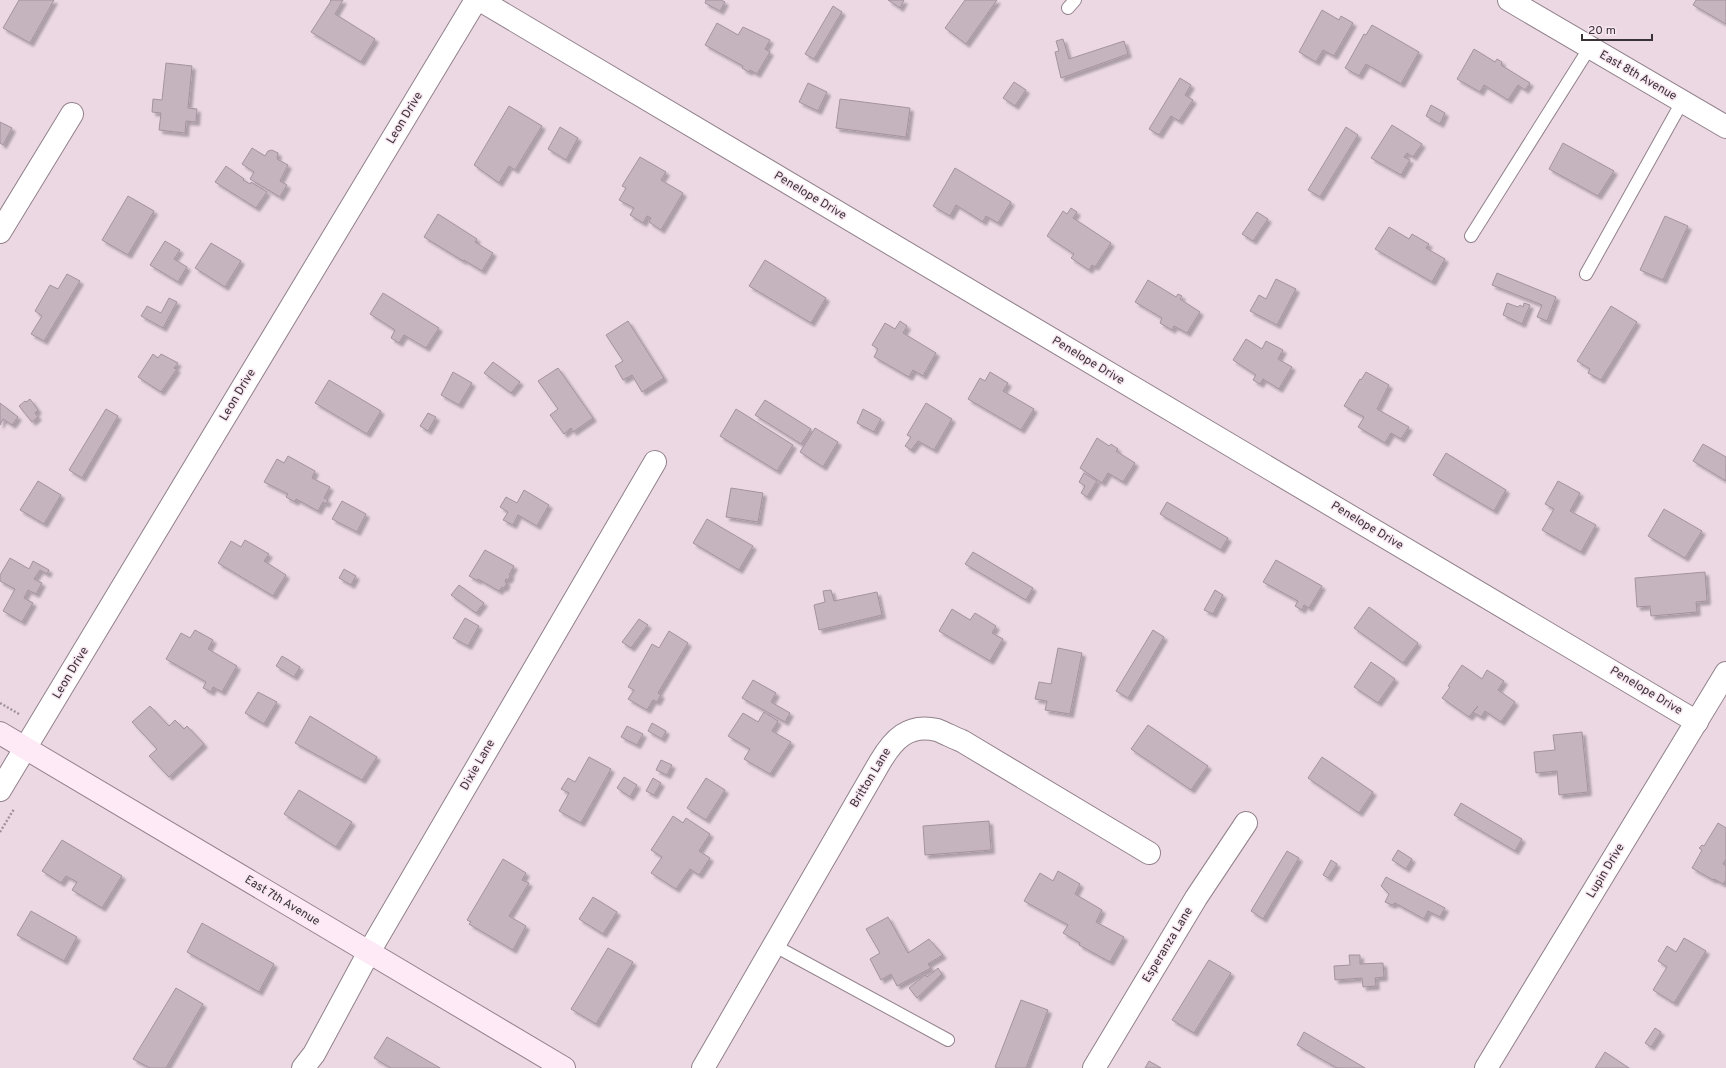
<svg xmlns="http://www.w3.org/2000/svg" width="1726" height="1068" viewBox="0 0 1726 1068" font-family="Overpass,sans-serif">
  <defs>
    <filter id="shadow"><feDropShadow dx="3.5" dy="3.5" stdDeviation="1" flood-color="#0004"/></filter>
  </defs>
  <rect width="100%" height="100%" fill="#ebd8e3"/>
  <!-- building -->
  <path fill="#c5b3be" stroke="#a4939e" filter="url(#shadow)" d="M 19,0 L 54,0 L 30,43 L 3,28 Z
    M 330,0 L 343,0 L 335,14 L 375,39 L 361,62 L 311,32 L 331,1 Z
    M 706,0 L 721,0 L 725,2 L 720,11 L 705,3 Z
    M 888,0 L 904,0 L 900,8 Z
    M 965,0 L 997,0 L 966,44 L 945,28 Z
    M 1696,0 L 1726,0 L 1726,24 L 1693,5 Z
    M 833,6 L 842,12 L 814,59 L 805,54 Z
    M 1322,10 L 1339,20 L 1341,16 L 1353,23 L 1334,56 L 1323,50 L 1316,62 L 1299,52 Z
    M 717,23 L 738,35 L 743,27 L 770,40 L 765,49 L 770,52 L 757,74 L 750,70 L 749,72 L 742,68 L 743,66 L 705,45 Z
    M 1372,25 L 1419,52 L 1401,84 L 1366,64 L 1359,76 L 1345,68 L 1364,34 L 1366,35 Z
    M 1063,39 L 1069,59 L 1124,41 L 1128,54 L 1061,78 L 1055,52 L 1059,51 L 1056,41 Z
    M 1474,49 L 1495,62 L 1497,59 L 1502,62 L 1501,65 L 1530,83 L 1525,90 L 1518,85 L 1508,100 L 1484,85 L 1480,92 L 1457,79 Z
    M 166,63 L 192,66 L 188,108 L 197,109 L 196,122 L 186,121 L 185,133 L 159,130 L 161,113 L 152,112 L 153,99 L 162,100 Z
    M 1180,78 L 1191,85 L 1185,95 L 1193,100 L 1179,121 L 1171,116 L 1159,135 L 1149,129 Z
    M 1014,82 L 1026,90 L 1015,106 L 1003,98 Z
    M 808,83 L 827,92 L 818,111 L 799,102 Z
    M 840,99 L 910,108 L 906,137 L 836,128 Z
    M 1431,105 L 1445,113 L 1440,124 L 1426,116 Z
    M 509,106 L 542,126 L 515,170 L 509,166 L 499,183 L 474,165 Z
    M 0,122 L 12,128 L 3,145 L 0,143 Z
    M 1392,125 L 1422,144 L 1413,157 L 1407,153 L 1404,157 L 1410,160 L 1401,175 L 1371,158 Z
    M 560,127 L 578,138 L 566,160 L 548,149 Z
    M 1346,127 L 1358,135 L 1320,197 L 1308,190 Z
    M 1563,143 L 1614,171 L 1598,196 L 1549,169 Z
    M 252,148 L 265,156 L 268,151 L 272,150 L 278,153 L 277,159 L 288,165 L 280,181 L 287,185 L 280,197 L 250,179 L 254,172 L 242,164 Z
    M 640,157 L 666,172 L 661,180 L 683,193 L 661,230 L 649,222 L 651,218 L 647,216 L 643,223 L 630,215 L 634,208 L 619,200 L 626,188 L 622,186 Z
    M 226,166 L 244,179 L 243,180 L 250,184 L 251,182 L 267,192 L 256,208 L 215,182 Z
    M 955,168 L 1011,202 L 998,223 L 986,216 L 983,222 L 956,205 L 950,216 L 933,206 Z
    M 128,196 L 154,211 L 128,255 L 102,240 Z
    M 1071,208 L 1077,212 L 1073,218 L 1111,243 L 1095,267 L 1092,265 L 1089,270 L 1071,258 L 1074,254 L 1047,236 L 1063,211 L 1067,214 Z
    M 1257,212 L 1268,219 L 1253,241 L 1242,234 Z
    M 438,214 L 477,239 L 475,242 L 493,253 L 482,271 L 464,260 L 463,261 L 424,237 Z
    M 1665,216 L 1688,226 L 1663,280 L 1640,270 Z
    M 1389,227 L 1409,239 L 1412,234 L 1429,244 L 1426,248 L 1445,259 L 1432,282 L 1375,249 Z
    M 165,241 L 180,250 L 174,259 L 187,267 L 178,282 L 150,265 Z
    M 211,243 L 241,261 L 225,287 L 195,268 Z
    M 765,260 L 826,298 L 811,323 L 749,286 Z
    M 1497,273 L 1556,297 L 1547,321 L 1537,317 L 1542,305 L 1492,285 Z
    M 67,274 L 80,281 L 44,341 L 31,334 L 42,316 L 35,311 L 50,285 L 58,289 Z
    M 1276,279 L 1296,289 L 1277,325 L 1250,311 L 1259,295 L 1266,299 Z
    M 1148,280 L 1176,297 L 1178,294 L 1182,296 L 1180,299 L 1200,312 L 1187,333 L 1174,326 L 1172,330 L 1160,323 L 1162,318 L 1135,302 Z
    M 383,293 L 439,328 L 426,348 L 404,335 L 399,343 L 391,338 L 395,330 L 370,314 Z
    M 169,298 L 177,302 L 163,328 L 141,316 L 147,306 L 161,313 Z
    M 1507,303 L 1518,307 L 1520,305 L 1523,307 L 1524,303 L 1530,305 L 1522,324 L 1503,315 Z
    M 1611,306 L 1637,322 L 1601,380 L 1588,373 L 1590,369 L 1577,361 Z
    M 628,321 L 664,378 L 642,392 L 632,375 L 623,380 L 615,366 L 623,361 L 606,335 Z
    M 900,321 L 907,326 L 903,333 L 936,353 L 923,376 L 913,370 L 909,377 L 874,357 L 878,349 L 872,345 L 885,323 L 895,329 Z
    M 1246,339 L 1262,349 L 1266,341 L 1283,350 L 1278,359 L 1292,367 L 1279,389 L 1263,379 L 1260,384 L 1253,380 L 1256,375 L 1233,360 Z
    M 153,354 L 158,358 L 161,354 L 178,363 L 174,368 L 177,369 L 161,392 L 138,377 Z
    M 493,362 L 520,382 L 511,393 L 484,373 Z
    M 558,368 L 593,418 L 573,432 L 571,428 L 564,434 L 550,415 L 558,409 L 538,381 Z
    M 453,372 L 472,383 L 459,405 L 441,395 Z
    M 990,372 L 1008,383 L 1003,391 L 1034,409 L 1021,430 L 968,399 L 980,378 L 985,381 Z
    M 1366,372 L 1389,385 L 1377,409 L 1409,427 L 1401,439 L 1391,433 L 1385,443 L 1358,427 L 1364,417 L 1344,406 L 1360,379 L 1361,380 Z
    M 329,380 L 381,411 L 367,434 L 315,403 Z
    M 30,399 L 38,410 L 35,413 L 38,417 L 32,422 L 19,406 L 25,401 L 26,402 Z
    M 765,400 L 811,429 L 801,444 L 755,415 Z
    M 0,403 L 18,417 L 12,425 L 3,419 L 0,425 Z
    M 926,403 L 952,419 L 934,450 L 918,441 L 911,450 L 905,446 L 911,437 L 907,435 Z
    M 106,409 L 118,416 L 82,478 L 69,470 Z
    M 736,409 L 793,445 L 777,471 L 720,436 Z
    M 863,409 L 881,419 L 874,432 L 857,423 Z
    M 428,413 L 436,417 L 428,431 L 420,426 Z
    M 815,428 L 838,442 L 823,467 L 800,452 Z
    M 1097,438 L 1109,446 L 1111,444 L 1118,449 L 1116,451 L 1135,463 L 1123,482 L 1108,473 L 1102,483 L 1080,468 Z
    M 1703,444 L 1726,457 L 1726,481 L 1693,461 Z
    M 1446,453 L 1506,490 L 1494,511 L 1433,475 Z
    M 288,456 L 315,471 L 312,478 L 330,487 L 324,498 L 328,500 L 326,504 L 323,502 L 318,511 L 296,499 L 295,502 L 286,497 L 288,494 L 264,482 L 277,459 L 284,463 Z
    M 1084,473 L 1097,481 L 1087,497 L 1081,493 L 1085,486 L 1079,482 Z
    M 38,481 L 61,495 L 44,524 L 20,510 Z
    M 1558,481 L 1580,493 L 1570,511 L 1596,525 L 1581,552 L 1542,530 L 1554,509 L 1545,504 Z
    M 731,488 L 763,493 L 758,522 L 726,517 Z
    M 524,490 L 549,505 L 537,526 L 518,515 L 513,525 L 503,520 L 508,512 L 500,507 L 506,497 L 517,503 Z
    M 342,501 L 366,514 L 357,532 L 332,519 Z
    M 1167,502 L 1228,538 L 1221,550 L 1160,514 Z
    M 1664,509 L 1702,531 L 1685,558 L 1648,536 Z
    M 707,519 L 753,546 L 739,570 L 693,543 Z
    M 245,540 L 269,554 L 264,561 L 286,575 L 273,596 L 218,563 L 231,541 L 241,547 Z
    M 485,550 L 514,566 L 509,575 L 511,575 L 508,580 L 506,579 L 505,582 L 507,583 L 504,588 L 502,587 L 499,591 L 478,579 L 478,581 L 469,576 Z
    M 973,552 L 1033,588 L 1026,600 L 965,564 Z
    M 10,558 L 29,569 L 33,561 L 49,570 L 47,574 L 40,570 L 34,579 L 42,583 L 36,594 L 28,590 L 24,598 L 33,603 L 22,622 L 3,611 L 15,589 L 0,581 L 0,575 Z
    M 1276,560 L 1322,586 L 1309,608 L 1304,605 L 1302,610 L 1295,606 L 1298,601 L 1263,582 Z
    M 344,569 L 356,576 L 351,585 L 339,578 Z
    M 1705,572 L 1707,601 L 1696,602 L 1697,612 L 1651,616 L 1650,606 L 1637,607 L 1635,578 Z
    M 459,585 L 484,603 L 476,613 L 451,595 Z
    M 831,590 L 834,601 L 877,592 L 882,615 L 819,630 L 814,605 L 825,602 L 823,591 Z
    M 1215,590 L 1223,595 L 1213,614 L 1204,610 Z
    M 1369,607 L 1418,643 L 1403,663 L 1354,628 Z
    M 952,609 L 970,620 L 975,613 L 996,626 L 992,633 L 1003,639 L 990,661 L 939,631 Z
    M 465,618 L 479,626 L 468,646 L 453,638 Z
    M 639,619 L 648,625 L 631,648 L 622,642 Z
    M 195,630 L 213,640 L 208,649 L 237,666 L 222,692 L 213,687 L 211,692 L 203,688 L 206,682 L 166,659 L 181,633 L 190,638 Z
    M 1153,630 L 1164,637 L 1128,698 L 1116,691 Z
    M 669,631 L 688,643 L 658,693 L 661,695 L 657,702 L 653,700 L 647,710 L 628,699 L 634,690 L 628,687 L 652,644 L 659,648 Z
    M 1058,648 L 1082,653 L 1070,714 L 1045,710 L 1047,701 L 1035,699 L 1039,682 L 1051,684 Z
    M 282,656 L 300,667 L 294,677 L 276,666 Z
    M 1371,662 L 1395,679 L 1378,703 L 1354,687 Z
    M 1462,665 L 1482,679 L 1487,670 L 1504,681 L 1498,690 L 1515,702 L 1501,722 L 1485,711 L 1481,717 L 1473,712 L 1478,706 L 1469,717 L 1442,698 L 1450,687 L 1448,686 Z
    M 753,680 L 776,693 L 771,702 L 790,713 L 785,722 L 742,698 Z
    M 258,692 L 277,702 L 264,724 L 245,713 Z
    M 150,706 L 169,726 L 175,720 L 184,729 L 187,726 L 204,744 L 169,777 L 149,756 L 157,749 L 132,722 Z
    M 764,712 L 778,721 L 772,731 L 791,742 L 770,774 L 744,759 L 750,749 L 728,736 L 743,713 L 758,722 Z
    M 310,716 L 377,757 L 362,780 L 295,743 Z
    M 652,723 L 666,731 L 662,739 L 648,731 Z
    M 1148,725 L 1208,766 L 1191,790 L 1131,749 Z
    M 627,726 L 643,734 L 637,745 L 621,737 Z
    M 1582,732 L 1588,792 L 1559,795 L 1557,771 L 1536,773 L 1534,752 L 1555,750 L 1553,735 Z
    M 589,757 L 611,769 L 581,823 L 559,811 L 569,793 L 561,789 L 568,778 L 575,782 Z
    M 1322,757 L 1373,792 L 1359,813 L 1308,778 Z
    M 661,760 L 672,765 L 667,775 L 656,770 Z
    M 624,777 L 637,785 L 630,797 L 617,788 Z
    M 653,778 L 661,783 L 654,795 L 646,791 Z
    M 706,778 L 725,790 L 706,820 L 687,808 Z
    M 299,790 L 352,822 L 336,847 L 284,814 Z
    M 1461,803 L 1522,839 L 1515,851 L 1454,815 Z
    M 673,816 L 683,823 L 686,818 L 710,834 L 699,851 L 710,858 L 699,875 L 690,869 L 676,889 L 651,873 L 662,857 L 651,850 Z
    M 989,821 L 991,850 L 925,855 L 923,826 Z
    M 1718,823 L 1726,828 L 1726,859 L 1723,864 L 1726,866 L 1726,880 L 1723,884 L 1714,879 L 1713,880 L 1692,868 L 1702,850 L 1699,848 L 1702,845 L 1704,846 Z
    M 62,840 L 122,876 L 102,908 L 72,890 L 77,882 L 66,876 L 61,883 L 42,871 Z
    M 1398,850 L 1412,859 L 1406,869 L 1392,860 Z
    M 1287,851 L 1299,858 L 1263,919 L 1251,911 Z
    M 503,859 L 526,873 L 522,880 L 529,883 L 509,916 L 526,926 L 513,950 L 469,924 L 471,922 L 467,920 Z
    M 1331,860 L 1337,864 L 1328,878 L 1323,875 Z
    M 1058,871 L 1080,884 L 1075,894 L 1102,910 L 1096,922 L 1124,937 L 1110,962 L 1079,945 L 1080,943 L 1063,933 L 1068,925 L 1024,901 L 1040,873 L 1053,881 Z
    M 1386,877 L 1445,908 L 1440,917 L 1428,911 L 1424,919 L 1395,903 L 1392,905 L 1385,902 L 1389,894 L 1381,886 Z
    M 593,897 L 617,912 L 603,934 L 579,919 Z
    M 31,911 L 77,937 L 64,961 L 17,935 Z
    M 888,917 L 908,953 L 929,939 L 943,955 L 928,964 L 931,968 L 897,986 L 891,974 L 881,980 L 870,959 L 880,953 L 866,929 Z
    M 202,923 L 274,964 L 259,992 L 187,952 Z
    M 1684,938 L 1706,951 L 1674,1003 L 1653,990 L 1667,967 L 1658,961 L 1667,946 L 1676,952 Z
    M 608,948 L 633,962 L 596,1024 L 571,1009 Z
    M 1349,955 L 1360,955 L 1360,964 L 1383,963 L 1384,977 L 1375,978 L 1376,986 L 1363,987 L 1362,978 L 1335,980 L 1334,966 L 1350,965 Z
    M 1209,960 L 1231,973 L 1194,1033 L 1172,1020 Z
    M 938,968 L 942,974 L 917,998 L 909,988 L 925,975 L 927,977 Z
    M 176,988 L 203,1004 L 166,1068 L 150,1068 L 133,1059 Z
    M 1021,1000 L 1048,1010 L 1026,1068 L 997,1068 L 995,1067 Z
    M 1655,1028 L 1661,1032 L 1651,1047 L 1645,1043 Z
    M 1304,1032 L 1365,1068 L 1337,1068 L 1297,1045 Z
    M 387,1037 L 440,1068 L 391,1068 L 374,1058 Z
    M 1605,1052 L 1629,1068 L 1595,1068 Z
    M 1149,1061 L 1161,1068 L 1145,1068 Z"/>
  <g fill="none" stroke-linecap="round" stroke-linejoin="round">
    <!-- service casing -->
    <g stroke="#92818b" stroke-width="14">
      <path id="service" d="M 1068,8 L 1075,0
        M 1471,236 L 1590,47
        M 1586,274 L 1682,102
        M 775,946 L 948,1040"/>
    </g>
    <!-- minor casing -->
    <g stroke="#92818b" stroke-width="24">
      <path id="minor" d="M 480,0 L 1697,722
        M 1509,0 L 1726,127
        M 0,232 L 72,114
        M 303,1068 L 314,1054 L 369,952 L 655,462
        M 703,1068 L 880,762 C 893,740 908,723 937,730 C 945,733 954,738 962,741 L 1149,853
        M 1094,1068 L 1196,898 L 1246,823"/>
    </g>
    <!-- tertiary casing -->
    <g stroke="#92818b" stroke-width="24">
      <path id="tertiary" d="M 0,790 L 476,0
        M 1486,1068 L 1726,673"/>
    </g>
    <!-- secondary casing -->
    <g stroke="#92818b" stroke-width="24">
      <path id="secondary" d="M 0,733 L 564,1068"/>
    </g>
    <!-- path -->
    <path stroke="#a0929a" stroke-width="2.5" stroke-dasharray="2 2" stroke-linecap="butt" d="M 0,703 L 19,714
      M 0,832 L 14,809"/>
    <!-- service -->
    <use href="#service" stroke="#fff" stroke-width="12"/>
    <!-- minor -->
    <use href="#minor" stroke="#fff" stroke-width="22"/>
    <!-- tertiary -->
    <use href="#tertiary" stroke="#fff" stroke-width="22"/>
    <!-- secondary -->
    <use href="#secondary" stroke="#feeaf6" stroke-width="22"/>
  </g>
  <g text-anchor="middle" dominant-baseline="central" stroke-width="3" stroke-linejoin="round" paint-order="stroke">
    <!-- street labels -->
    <g font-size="12" fill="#393236" stroke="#f8e6f1">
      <text transform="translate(1638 76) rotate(30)">East 8th Avenue</text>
      <text transform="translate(405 118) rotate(-59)">Leon Drive</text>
      <text transform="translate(810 196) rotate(31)">Penelope Drive</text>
      <text transform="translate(1088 361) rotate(31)">Penelope Drive</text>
      <text transform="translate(238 395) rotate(-59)">Leon Drive</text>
      <text transform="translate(1367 526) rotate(31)">Penelope Drive</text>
      <text transform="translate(71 673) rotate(-59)">Leon Drive</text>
      <text transform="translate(1646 691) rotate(31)">Penelope Drive</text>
      <text transform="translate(478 765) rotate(-60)">Dixie Lane</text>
      <text transform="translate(871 778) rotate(-59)">Britton Lane</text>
      <text transform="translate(1606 871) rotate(-59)">Lupin Drive</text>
      <text transform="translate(282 901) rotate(31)">East 7th Avenue</text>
      <text transform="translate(1168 945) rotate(-59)">Esperanza Lane</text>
    </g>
  </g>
  <!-- scale -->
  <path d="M1582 34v6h70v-6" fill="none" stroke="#393236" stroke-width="2"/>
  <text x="1588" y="34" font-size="12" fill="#393236" stroke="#f8e6f1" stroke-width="3" paint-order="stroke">20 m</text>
</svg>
